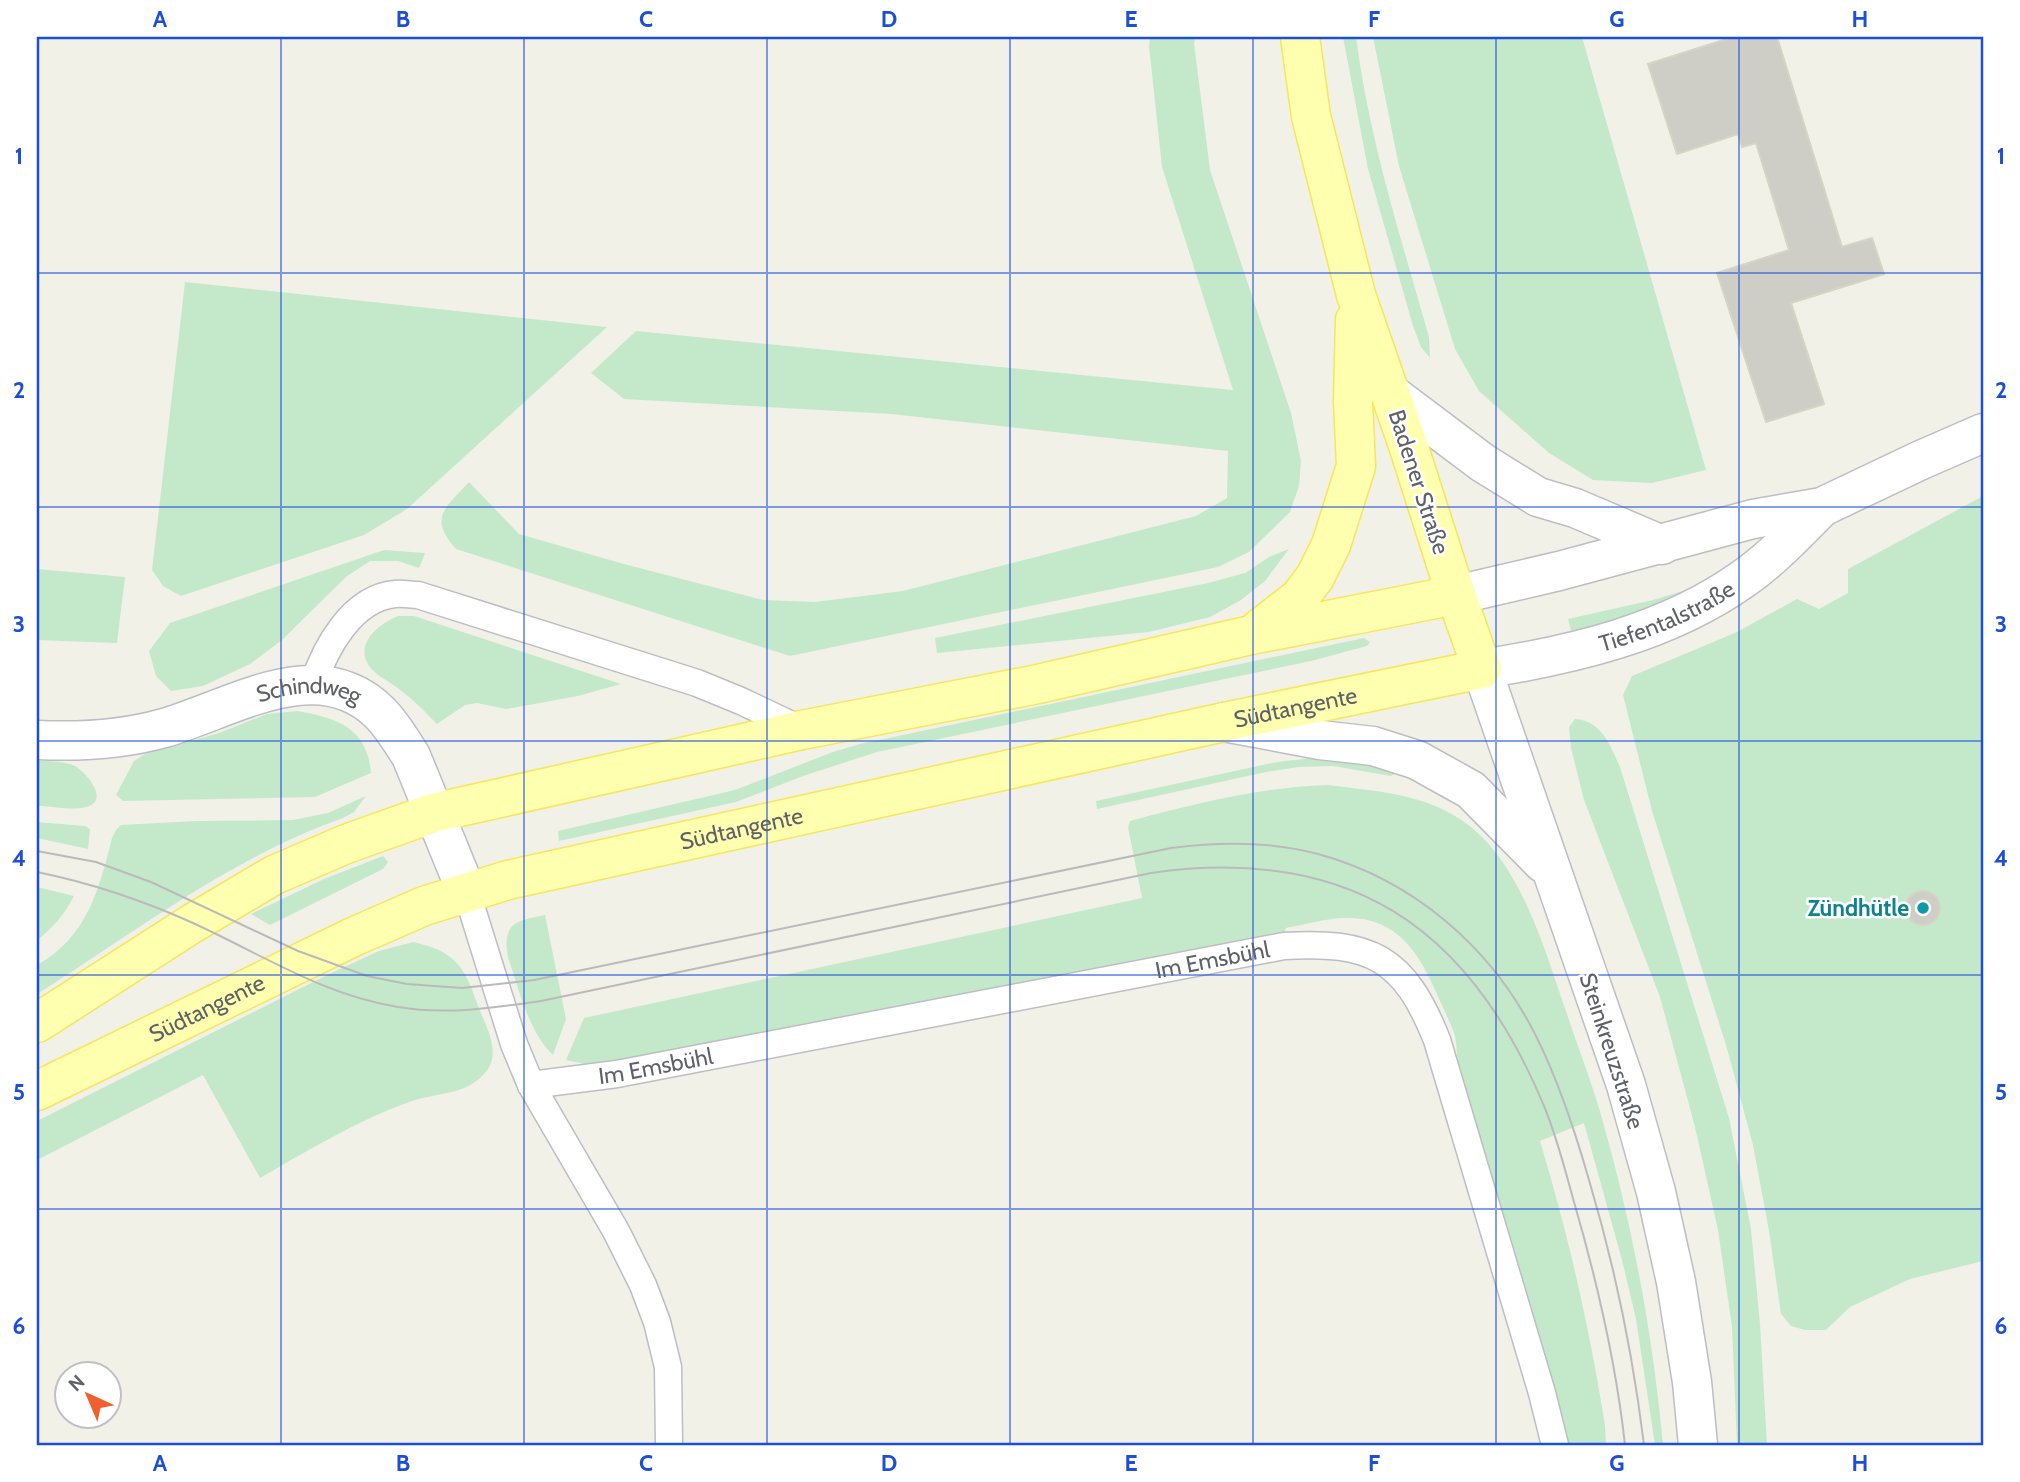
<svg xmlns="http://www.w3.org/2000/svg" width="2020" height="1482" viewBox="0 0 2020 1482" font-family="Cabin,sans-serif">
  <rect width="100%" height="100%" fill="#f1f1e8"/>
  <!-- green -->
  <path fill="#c4e9ca" d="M 1150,37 L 1196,37 L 1194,43 L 1210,170 L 1291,413 L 1301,461 L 1299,486 L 1290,512 L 1249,552 L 1218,567 L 790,656 L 456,549 C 428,518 445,508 469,482 L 519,534 L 624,564 L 763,600 L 815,602 L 903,591 L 1196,516 L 1227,498 L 1228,451 L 891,414 L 624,399 L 591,373 L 636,331 L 1233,390 L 1162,167 L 1149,46 Z
    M 1343,37 L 1356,37 C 1369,139 1401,238 1429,337 L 1430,358 L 1421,347 L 1413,326 L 1368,169 Z
    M 1373,37 L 1582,37 L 1706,470 L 1652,483 L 1593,480 L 1549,453 L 1479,391 L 1455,349 L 1399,166 Z
    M 185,282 L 607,327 L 407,509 L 364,535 L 181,596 L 163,586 L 152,570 Z
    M 1983,496 L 1983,1261 L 1910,1279 L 1850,1307 L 1826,1330 L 1805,1330 L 1791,1326 L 1781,1314 L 1769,1231 L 1753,1145 L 1726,1045 L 1652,811 L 1623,695 L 1632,676 L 1737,632 L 1797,599 L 1819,609 L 1848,593 L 1848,569 Z
    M 1289,549 L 1265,581 L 1241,600 L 1210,617 L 1149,632 L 937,653 L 935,638 L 1208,583 L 1245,573 L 1269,557 Z
    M 384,550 L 425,553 L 419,568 L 398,561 L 370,561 L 346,577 L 282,640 L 250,664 L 203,686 L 171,691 L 156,676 L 149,651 L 170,623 Z
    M 37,569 L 125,577 L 117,643 L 37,640 Z
    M 1729,577 L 1603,626 L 1571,631 L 1568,619 L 1653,600 Z
    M 398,616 L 414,616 L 621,684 L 578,696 L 506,709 L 477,703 L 465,705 L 437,724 C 425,712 414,700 400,690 C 391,682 376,676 369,666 C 354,643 379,624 398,616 Z
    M 1364,638 L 1370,642 L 1367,646 L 1311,661 L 877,752 L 803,776 L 736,802 L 559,841 L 558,831 L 735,790 L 833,752 L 860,744 Z
    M 297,711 C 337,718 367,727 371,773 L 315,797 L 123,801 L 116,795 L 134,761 L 145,754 L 219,733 L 267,714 Z
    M 1575,719 C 1602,721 1610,745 1620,767 L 1729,1118 L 1751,1229 L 1760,1324 L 1767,1445 L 1737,1445 L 1732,1327 L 1718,1230 L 1695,1127 L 1660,997 L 1584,800 L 1571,748 L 1569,727 Z
    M 1311,758 L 1367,763 L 1398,772 L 1391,776 L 1333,766 L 1298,767 L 1266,772 L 1097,809 L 1096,801 L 1277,762 Z
    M 37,761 C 49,761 63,761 75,766 C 86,772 111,801 86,807 C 72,811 52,806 37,806 Z
    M 1328,785 C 1374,791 1420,793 1460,819 C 1520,858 1544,948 1566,1011 C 1578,1048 1593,1085 1603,1122 C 1633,1228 1653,1336 1663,1445 L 1655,1445 L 1636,1319 L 1622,1260 L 1584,1123 L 1540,1141 C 1569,1237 1589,1326 1605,1425 L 1606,1445 L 1567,1445 L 1458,1069 C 1457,1058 1457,1046 1455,1036 C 1451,1024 1445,1012 1440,1001 C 1423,960 1401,919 1351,918 C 1330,917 1307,924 1286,928 L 1284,934 L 627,1060 L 585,1064 L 566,1060 L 584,1018 L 1142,898 L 1128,827 L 1130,821 C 1194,804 1261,787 1328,785 Z
    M 366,796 L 354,812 L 343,818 C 230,858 137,931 37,994 L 37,965 C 87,937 99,890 112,838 L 116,830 L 121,825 L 196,821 L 293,820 L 328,813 Z
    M 37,822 L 85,826 L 90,829 L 88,849 L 37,838 Z
    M 383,856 L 388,862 L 383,869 L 270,925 L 251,914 L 324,879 Z
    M 37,887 L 74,896 C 64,915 53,928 37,940 Z
    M 545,915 L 566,1019 L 553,1055 C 528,1031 520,991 508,958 C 502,923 515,921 545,915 Z
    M 413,942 C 454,951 464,965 477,1003 C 484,1023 501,1049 488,1069 C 470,1095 440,1092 412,1101 C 358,1120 309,1150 260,1178 L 203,1075 L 37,1160 L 37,1121 L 327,975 L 379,951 Z"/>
  <!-- building -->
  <path fill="#cecec6" stroke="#d6d4c5" stroke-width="2" d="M 1733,37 L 1777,37 L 1842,247 L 1872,238 L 1884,274 L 1791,303 L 1824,404 L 1766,422 L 1717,273 L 1789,250 L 1756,143 L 1742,147 L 1738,134 L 1677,154 L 1648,64 Z
    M1906 908a17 17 0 1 1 34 0a17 17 0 1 1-34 0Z"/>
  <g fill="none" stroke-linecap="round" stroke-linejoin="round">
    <!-- service casing -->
    <g stroke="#bcbec3" stroke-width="29">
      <g id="service">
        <path d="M 313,685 C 325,648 352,598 395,594 C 403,593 411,595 418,595 L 697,683 L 741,701 L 802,730"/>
        <path d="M 467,893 L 514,1044 L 531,1085 L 616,1231 L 643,1285 L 657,1322 L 668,1367 L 669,1445"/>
        <path id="s1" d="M 531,1085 L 617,1074 L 1284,946 C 1371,941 1404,957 1437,1040 L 1542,1393 L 1555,1445"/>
      </g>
    </g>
    <!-- tertiary casing -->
    <g stroke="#bcbec3" stroke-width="41">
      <g id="tertiary">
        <path d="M 1390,393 L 1483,463 L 1538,497 L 1575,508 L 1662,545"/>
        <path d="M 1456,595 L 1559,571 L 1753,519 L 1822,507 L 1921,460 L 1983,433"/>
        <path d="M 1224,722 L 1320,740 L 1373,746 L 1417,760 L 1471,790 L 1543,863"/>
        <path id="s2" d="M 37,740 C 80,742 122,740 164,728 C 231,709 318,651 380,713 C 392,725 402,742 411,756 L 467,893"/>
        <path id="s3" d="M 1698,1445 L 1692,1382 L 1676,1282 L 1656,1192 L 1626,1085 L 1482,669 C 1572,655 1667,633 1743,579 C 1772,559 1797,532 1822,507"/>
      </g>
    </g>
    <!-- primary casing -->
    <g stroke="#f7e65b" stroke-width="41">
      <g id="primary">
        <path d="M 1259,629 L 1299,598 L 1315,577 L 1331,545 L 1356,466 L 1353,401 L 1355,320"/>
        <path d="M 37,1023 L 193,923 L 274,875 L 346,844 L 433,813 L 802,730 L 1038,684 L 1251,635 L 1456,595"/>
        <path id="s4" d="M 37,1091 L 353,937 L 424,906 L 508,880 L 1224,722 L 1482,669 L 1456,595 L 1409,448 L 1356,295 L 1311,116 L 1300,37"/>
      </g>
    </g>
    <!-- service -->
    <use href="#service" stroke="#fff" stroke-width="26"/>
    <!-- tertiary -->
    <use href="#tertiary" stroke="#fff" stroke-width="38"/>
    <!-- primary -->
    <use href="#primary" stroke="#feffaf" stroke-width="38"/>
    <!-- tram -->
    <path stroke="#bababb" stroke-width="2" d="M 37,851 L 96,862 L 151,882 L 298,951 L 367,976 L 407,984 L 462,988 L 534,980 L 1171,848 C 1219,842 1271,841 1318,854 C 1414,880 1492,948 1536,1036 C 1559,1082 1575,1131 1589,1180 C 1615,1267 1633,1355 1644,1445
      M 37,872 C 91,883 142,900 193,923 C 261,954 323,995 398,1007 C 446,1015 493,1008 541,1001 L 1151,873 C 1348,845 1469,925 1544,1106 C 1557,1137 1565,1170 1574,1202 C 1597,1281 1616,1363 1625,1445"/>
  </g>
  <!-- grid -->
  <path fill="none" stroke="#1d4ed8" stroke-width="2" stroke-opacity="0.55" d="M 281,37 L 281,1445M 524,37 L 524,1445M 767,37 L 767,1445M 1010,37 L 1010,1445M 1253,37 L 1253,1445M 1496,37 L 1496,1445M 1739,37 L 1739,1445M 37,273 L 1983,273M 37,507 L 1983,507M 37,741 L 1983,741M 37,975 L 1983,975M 37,1209 L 1983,1209"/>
  <!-- markers -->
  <circle fill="#0f9aa8" stroke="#fff" stroke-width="2.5" cx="1923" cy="908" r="7"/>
  <g text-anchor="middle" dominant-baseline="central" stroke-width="5" stroke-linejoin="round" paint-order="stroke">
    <!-- street labels -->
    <g font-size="23" fill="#5f6168" stroke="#fff">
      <text transform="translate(1419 482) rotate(72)">Badener Straße</text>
      <text stroke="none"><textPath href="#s3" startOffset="1001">Tiefentalstraße</textPath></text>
      <text stroke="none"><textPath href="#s2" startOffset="280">Schindweg</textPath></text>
      <text stroke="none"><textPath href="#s4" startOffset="1323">Südtangente</textPath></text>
      <text stroke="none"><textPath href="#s4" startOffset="756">Südtangente</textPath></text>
      <text stroke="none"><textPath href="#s1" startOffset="693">Im Emsbühl</textPath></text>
      <text stroke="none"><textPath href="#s4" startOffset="189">Südtangente</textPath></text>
      <text transform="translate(1612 1051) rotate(72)">Steinkreuzstraße</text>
      <text stroke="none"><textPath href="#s1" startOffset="126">Im Emsbühl</textPath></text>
    </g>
    <!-- culture labels -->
    <g font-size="23" font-weight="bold" fill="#0d838f" stroke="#fff" text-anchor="end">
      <text x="1909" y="908">Zündhütle</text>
    </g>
  </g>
  <!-- border -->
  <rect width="2020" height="1482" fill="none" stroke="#ffffff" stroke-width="77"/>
  <!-- north arrow -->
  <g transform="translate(88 1395) rotate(316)"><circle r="33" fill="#ffffff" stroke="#bfc0c3" stroke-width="2"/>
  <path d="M0-5L12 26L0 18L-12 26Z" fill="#f05f2e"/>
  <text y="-10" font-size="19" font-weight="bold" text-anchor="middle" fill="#5f6168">N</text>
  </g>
  <rect x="38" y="38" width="1944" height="1406" fill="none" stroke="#1d4ed8" stroke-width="2.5"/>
  <g font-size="23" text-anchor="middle" font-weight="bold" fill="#1d4ed8">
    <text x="160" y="27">A</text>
    <text x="403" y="27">B</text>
    <text x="646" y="27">C</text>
    <text x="889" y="27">D</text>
    <text x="1131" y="27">E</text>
    <text x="1374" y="27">F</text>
    <text x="1617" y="27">G</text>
    <text x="1860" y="27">H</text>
    <text x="19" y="164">1</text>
    <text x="2001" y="164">1</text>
    <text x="19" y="398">2</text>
    <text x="2001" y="398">2</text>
    <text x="19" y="632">3</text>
    <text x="2001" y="632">3</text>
    <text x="19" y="866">4</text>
    <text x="2001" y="866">4</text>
    <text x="19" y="1100">5</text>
    <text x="2001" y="1100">5</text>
    <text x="19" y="1334">6</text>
    <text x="2001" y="1334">6</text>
    <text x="160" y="1471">A</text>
    <text x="403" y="1471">B</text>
    <text x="646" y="1471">C</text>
    <text x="889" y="1471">D</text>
    <text x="1131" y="1471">E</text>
    <text x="1374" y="1471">F</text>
    <text x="1617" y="1471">G</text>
    <text x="1860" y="1471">H</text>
  </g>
</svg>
